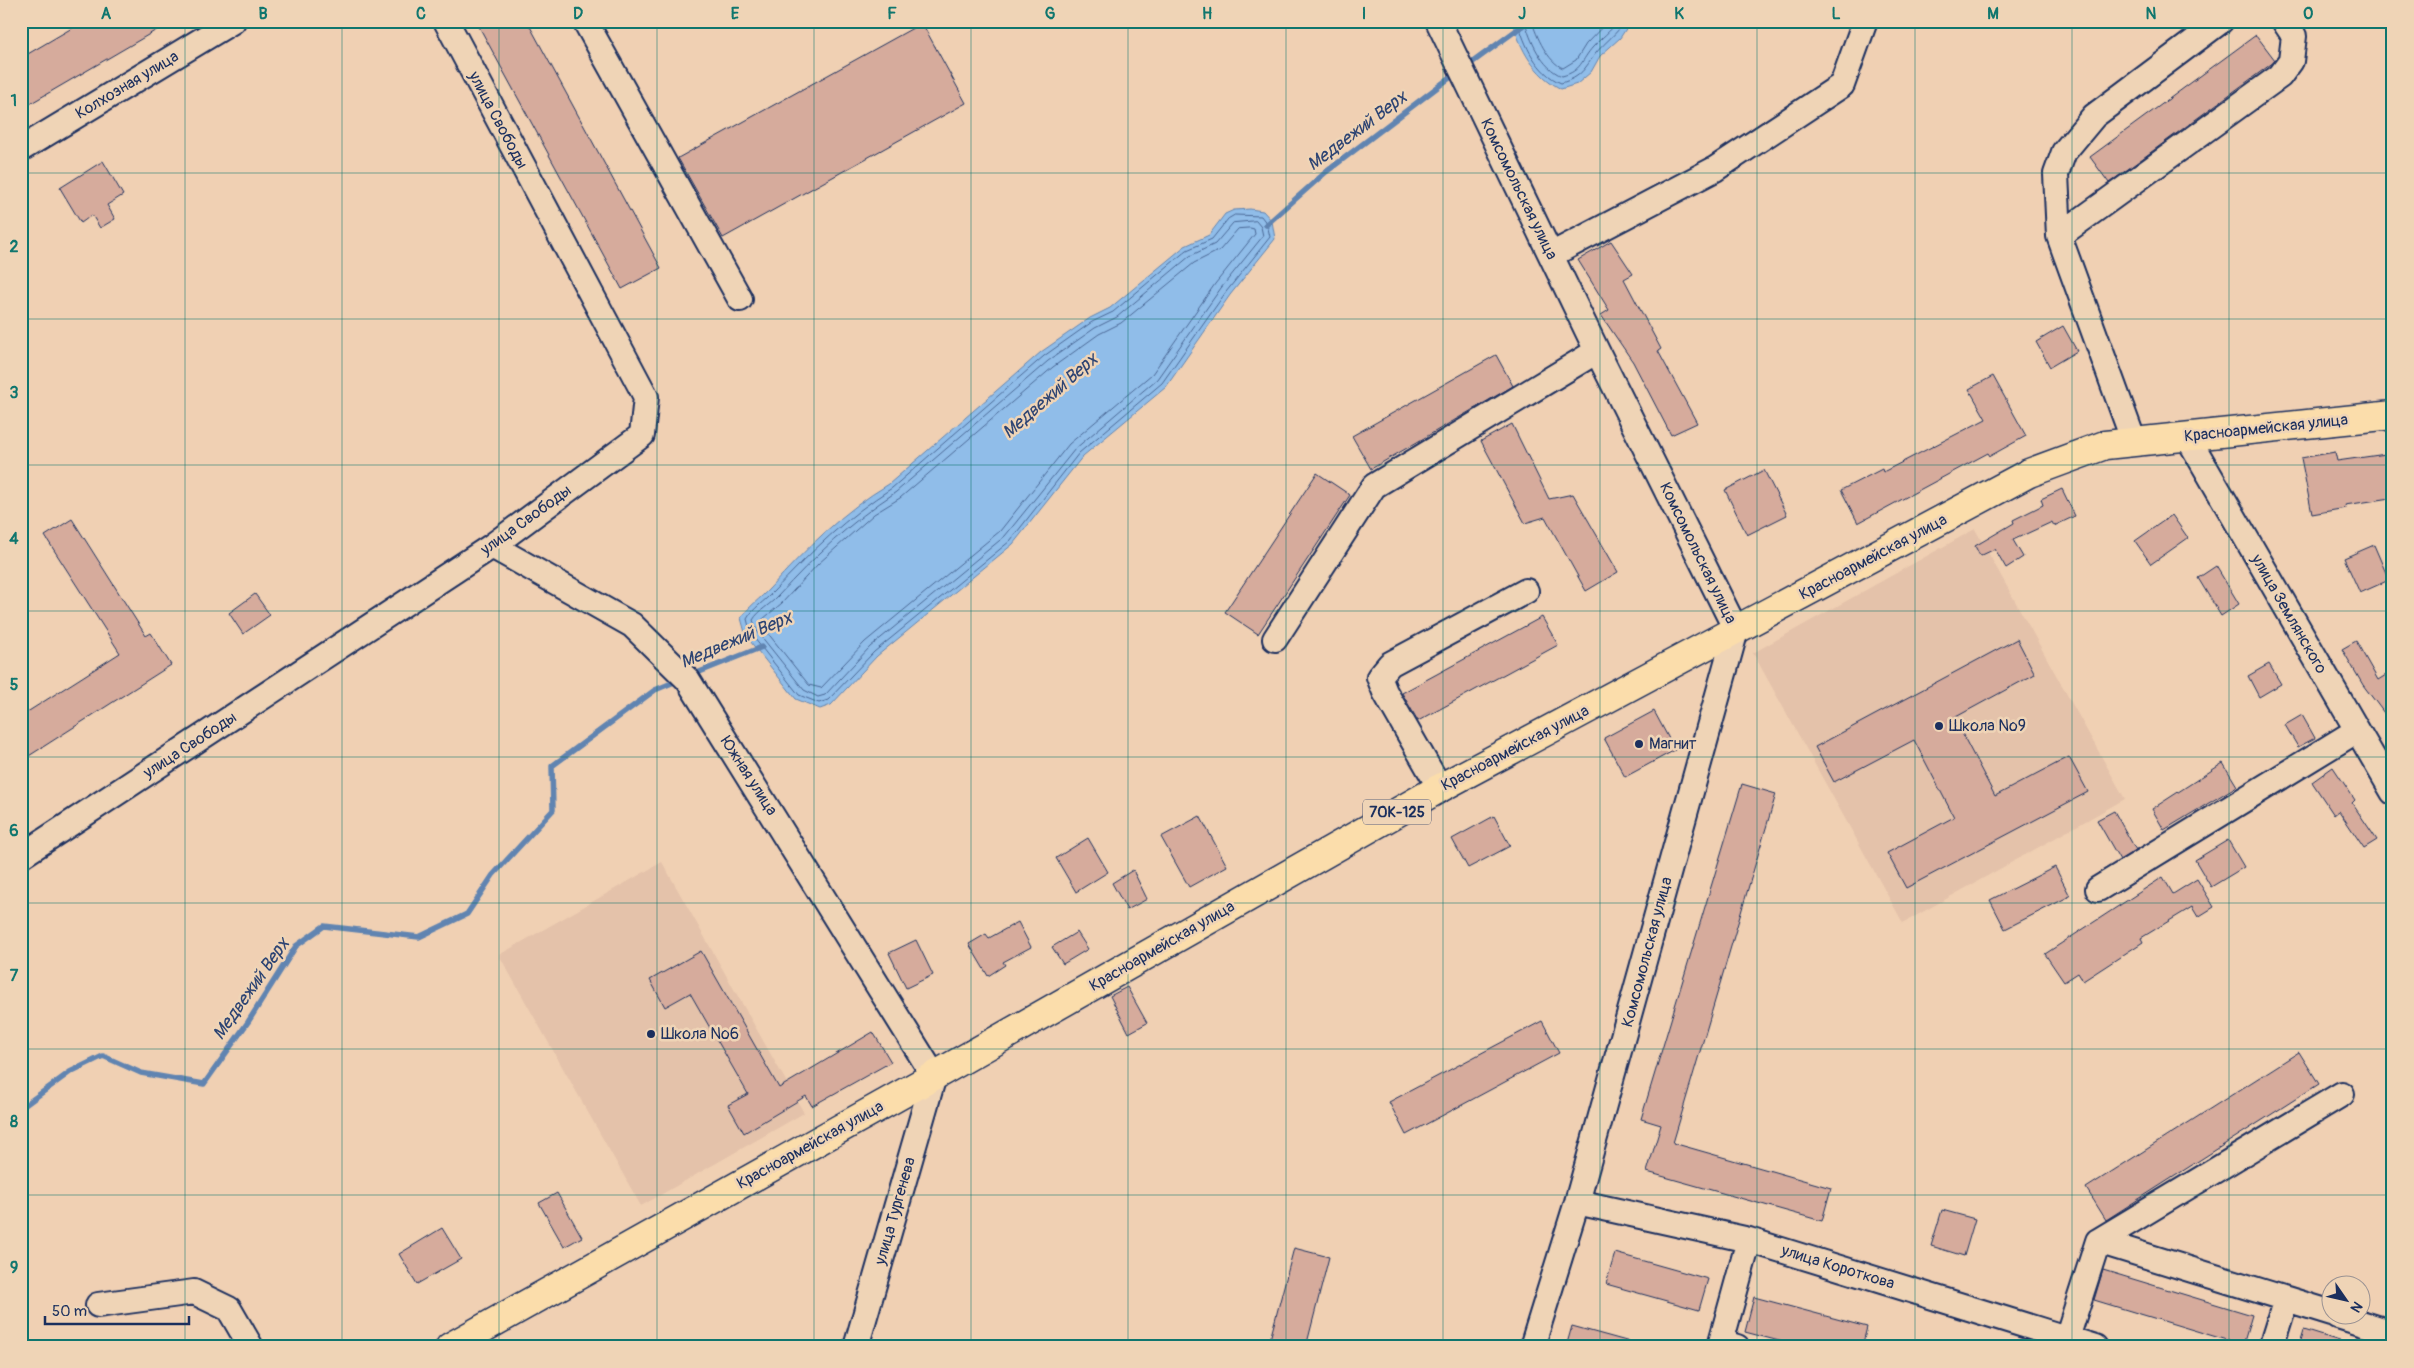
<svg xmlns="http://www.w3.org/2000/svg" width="2414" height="1368" viewBox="0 0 2414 1368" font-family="Pangolin,sans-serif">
  <rect width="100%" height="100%" fill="#f0d0b3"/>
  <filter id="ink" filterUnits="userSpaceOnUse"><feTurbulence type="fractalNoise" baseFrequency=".02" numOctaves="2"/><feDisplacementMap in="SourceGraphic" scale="10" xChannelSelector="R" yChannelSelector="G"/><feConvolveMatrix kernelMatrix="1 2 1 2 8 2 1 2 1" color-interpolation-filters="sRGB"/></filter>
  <g filter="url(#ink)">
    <!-- built -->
    <path fill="#e4c2aa" d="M 1975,529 L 2125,799 L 1903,923 L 1753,653 Z
      M 662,862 L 804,1113 L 641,1206 L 499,955 Z"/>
    <!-- water -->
    <path fill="#90bde9" stroke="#6184b1" d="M 1513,21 L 1631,21 L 1620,38 L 1600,56 L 1591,72 L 1577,84 L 1561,89 C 1534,74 1520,50 1513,21 Z
      M 1250,209 L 1263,211 L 1272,221 L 1275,239 L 1230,295 L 1166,387 L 1083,456 L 1013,544 L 877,656 L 831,705 L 820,709 L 796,699 L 746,636 L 741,618 C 749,606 760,599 770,588 C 806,549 843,511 889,484 L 1041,352 L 1090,318 L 1110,308 L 1185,246 L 1209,235 L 1225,214 L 1234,210 Z"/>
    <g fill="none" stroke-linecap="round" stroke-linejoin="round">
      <!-- shore -->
      <path stroke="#4a6896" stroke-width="1" d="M 1518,21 C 1524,45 1537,73 1561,83 C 1582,77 1584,69 1596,53 C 1605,42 1617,34 1625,21
        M 1525,21 C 1530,41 1542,68 1562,76 C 1582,71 1581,60 1593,47 C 1601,38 1610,32 1618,21
        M 1532,21 C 1536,36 1548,62 1563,68 L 1576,60 L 1586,44 L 1608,21
        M 1235,215 L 1261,216 L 1267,224 L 1270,237 L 1226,292 L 1162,383 L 1079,453 L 1010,541 L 874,652 L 828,700 L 819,703 L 799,695 L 751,634 L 747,619 C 753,608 764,602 773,592 C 810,553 847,516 892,488 L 1044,356 L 1092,322 L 1113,312 L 1187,250 L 1212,239 L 1228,219 Z
        M 1256,221 L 1261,227 L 1263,236 L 1221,288 L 1157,379 L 1075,449 L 1005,536 L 870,647 L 825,695 L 818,697 L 804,690 L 757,631 L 753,620 C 759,610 770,605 778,596 C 814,557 850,522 896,492 L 1048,361 L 1095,328 L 1117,317 L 1190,256 L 1215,244 L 1233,223 Z
        M 1250,228 L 1254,229 L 1255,234 L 1215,284 L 1152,374 L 1069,444 L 1000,531 L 865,642 L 821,688 L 809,685 L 763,627 L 763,619 L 782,603 L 818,564 L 874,514 L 900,498 L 1053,367 L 1099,334 L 1121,323 L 1194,263 L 1220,250 L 1238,229 Z"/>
      <!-- stream -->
      <path stroke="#6184b1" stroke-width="5.5" d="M 1466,67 L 1529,21
        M 1266,225 L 1326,172 L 1456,73
        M 692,675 L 762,647
        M 21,1108 L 70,1072 L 103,1056 L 141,1073 L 204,1084 L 248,1022 L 296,946 L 324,926 L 419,937 L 467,914 L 493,875 L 553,810 L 552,766 L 655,690 L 679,680"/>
    </g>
    <!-- building -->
    <path fill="#d6ab9c" stroke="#1b2f5e" d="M 84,21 L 172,21 L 21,109 L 21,58 Z
      M 476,21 L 527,21 L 661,268 L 622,289 Z
      M 922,23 L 966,103 L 723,238 L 678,158 Z
      M 2256,35 L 2275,60 L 2274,62 L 2109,183 L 2090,157 Z
      M 103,161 L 123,195 L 107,205 L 115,219 L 100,228 L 92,215 L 81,223 L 60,188 Z
      M 1611,241 L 1633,274 L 1624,279 L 1661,349 L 1658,351 L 1697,423 L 1671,435 L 1633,362 L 1601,315 L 1609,310 L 1578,260 Z
      M 2063,326 L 2077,351 L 2050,367 L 2036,342 Z
      M 1496,355 L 1513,386 L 1371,469 L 1352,436 Z
      M 1993,376 L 2026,436 L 1990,456 L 1988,453 L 1858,523 L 1841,490 L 1882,469 L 1883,472 L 1986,419 L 1969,389 Z
      M 1512,424 L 1549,499 L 1573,494 L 1618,572 L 1586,591 L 1545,517 L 1525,523 L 1481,441 Z
      M 2335,452 L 2337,461 L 2393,453 L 2393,483 L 2389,484 L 2391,498 L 2345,505 L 2346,508 L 2312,514 L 2301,458 Z
      M 1764,470 L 1787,515 L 1747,535 L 1725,490 Z
      M 1317,473 L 1350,495 L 1258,634 L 1225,612 Z
      M 2062,489 L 2075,516 L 2054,526 L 2052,522 L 2013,540 L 2023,557 L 2006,568 L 1995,549 L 1980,556 L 1975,546 L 2014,523 L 2013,520 L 2043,505 L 2041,499 Z
      M 2172,515 L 2188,538 L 2151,564 L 2135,541 Z
      M 72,519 L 146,636 L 151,633 L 171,665 L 21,761 L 21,716 L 120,653 L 45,536 Z
      M 2374,545 L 2389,580 L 2360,593 L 2344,558 Z
      M 2216,566 L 2239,604 L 2221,616 L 2198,578 Z
      M 255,594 L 270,615 L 243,634 L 229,613 Z
      M 1542,617 L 1558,645 L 1418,721 L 1402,693 Z
      M 2017,639 L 2035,674 L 1954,718 L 1995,796 L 2069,757 L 2088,792 L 1906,888 L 1887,853 L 1954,817 L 1914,740 L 1834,782 L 1815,747 Z
      M 2356,641 L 2378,680 L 2386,675 L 2393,684 L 2393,725 L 2363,685 L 2342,649 Z
      M 2269,664 L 2281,684 L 2259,697 L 2248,676 Z
      M 1654,711 L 1675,750 L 1625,777 L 1604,738 Z
      M 2302,715 L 2315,738 L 2298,747 L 2285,725 Z
      M 2223,763 L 2237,786 L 2164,830 L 2152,809 Z
      M 2333,767 L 2355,800 L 2352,803 L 2377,840 L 2364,848 L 2339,811 L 2334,815 L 2312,782 Z
      M 1742,784 L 1776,794 L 1673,1143 L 1831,1188 L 1822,1221 L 1647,1172 L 1661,1125 L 1641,1119 Z
      M 2114,811 L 2136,850 L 2120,860 L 2097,820 Z
      M 1200,816 L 1227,866 L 1189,887 L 1161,837 Z
      M 1494,816 L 1510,846 L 1468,868 L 1452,839 Z
      M 1088,838 L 1108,872 L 1076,892 L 1056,858 Z
      M 2228,840 L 2244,867 L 2211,887 L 2195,860 Z
      M 2055,867 L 2070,896 L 2005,929 L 1990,900 Z
      M 1133,870 L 1147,899 L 1127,910 L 1112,883 Z
      M 2163,877 L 2173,894 L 2197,879 L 2214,907 L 2198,917 L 2192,907 L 2141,938 L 2143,942 L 2083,981 L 2078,973 L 2064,982 L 2045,954 Z
      M 1018,922 L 1031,947 L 1003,962 L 1005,965 L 988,976 L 969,944 L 986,934 L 989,938 Z
      M 1077,932 L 1088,949 L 1063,964 L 1052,947 Z
      M 916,940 L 933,975 L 906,988 L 889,953 Z
      M 701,951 L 779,1088 L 873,1032 L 891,1062 L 812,1106 L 806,1096 L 744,1133 L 728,1105 L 748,1094 L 690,993 L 665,1007 L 650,980 Z
      M 1127,987 L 1147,1023 L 1129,1033 L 1110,996 Z
      M 1542,1021 L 1559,1053 L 1406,1135 L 1389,1102 Z
      M 2299,1052 L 2319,1084 L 2106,1220 L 2086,1188 Z
      M 557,1193 L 582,1237 L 564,1247 L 539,1203 Z
      M 1942,1210 L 1975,1219 L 1964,1256 L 1931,1246 Z
      M 442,1228 L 461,1259 L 417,1284 L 399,1254 Z
      M 1294,1248 L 1329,1257 L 1306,1347 L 1268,1347 Z
      M 1615,1253 L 1708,1279 L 1699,1310 L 1606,1284 Z
      M 2103,1270 L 2252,1315 L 2243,1345 L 2094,1300 Z
      M 1754,1297 L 1867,1327 L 1862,1347 L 1802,1347 L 1745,1332 Z
      M 1572,1326 L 1630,1342 L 1629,1347 L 1566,1347 Z
      M 2304,1330 L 2346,1343 L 2345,1347 L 2299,1347 Z"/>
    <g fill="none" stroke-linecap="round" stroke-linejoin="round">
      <!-- minor casing -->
      <g stroke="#1b2f5e" stroke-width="28">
        <path id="minor" d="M 585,21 L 740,299
          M 1438,21 L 1597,351 L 1736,630 L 1577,1202 L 1532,1347
          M 21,149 L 233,21
          M 2059,236 L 2280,76 L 2291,61 L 2294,36 L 2284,21
          M 1551,255 L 1715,169 L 1842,85 L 1865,21
          M 2187,436 L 2393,792
          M 2134,442 L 2059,236 L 2056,174 L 2064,152 L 2094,116 L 2221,21
          M 492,546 L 632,625 L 688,680 L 934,1076 L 856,1347
          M 1275,639 L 1374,486 L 1597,351
          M 1440,788 L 1385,692 L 1379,677 L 1390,664 L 1526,591
          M 21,856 L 492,546 L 642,435 L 646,397 L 446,21
          M 2098,889 L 2356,731
          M 1577,1202 L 1749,1240 L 2095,1347
          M 2098,1241 L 2342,1094
          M 98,1305 L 194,1292 L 229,1309 L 251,1347
          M 2338,1316 L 2393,1333
          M 2067,1338 L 2098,1241 L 2332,1313
          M 1737,1347 L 1721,1342 L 1749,1240
          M 2271,1347 L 2286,1299"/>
      </g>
      <!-- major casing -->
      <g stroke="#1b2f5e" stroke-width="31">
        <path id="major" d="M 450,1347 L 934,1076 L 1440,788 L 2029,473 L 2105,445 L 2393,415"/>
      </g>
      <!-- minor -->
      <use href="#minor" stroke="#efd4b6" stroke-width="24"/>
      <!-- major -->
      <use href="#major" stroke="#fbddab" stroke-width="28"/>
    </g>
  </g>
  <!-- grid -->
  <path fill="none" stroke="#0f766e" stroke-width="1" stroke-opacity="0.55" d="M 185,21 L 185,1347M 342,21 L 342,1347M 499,21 L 499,1347M 657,21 L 657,1347M 814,21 L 814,1347M 971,21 L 971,1347M 1128,21 L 1128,1347M 1286,21 L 1286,1347M 1443,21 L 1443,1347M 1600,21 L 1600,1347M 1757,21 L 1757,1347M 1915,21 L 1915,1347M 2072,21 L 2072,1347M 2229,21 L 2229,1347M 21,173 L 2393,173M 21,319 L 2393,319M 21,465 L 2393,465M 21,611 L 2393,611M 21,757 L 2393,757M 21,903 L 2393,903M 21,1049 L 2393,1049M 21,1195 L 2393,1195"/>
  <!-- markers -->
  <g fill="#1b2f5e" stroke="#efd4b6" stroke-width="2">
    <circle cx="1939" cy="726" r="5"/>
    <circle cx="1639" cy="744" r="5"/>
    <circle cx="651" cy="1034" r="5"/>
  </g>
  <g text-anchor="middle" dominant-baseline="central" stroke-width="5" stroke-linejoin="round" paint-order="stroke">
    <!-- shield labels -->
    <rect fill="#efd4b6" stroke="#5b6078" stroke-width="1" x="1363" y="799.5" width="68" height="25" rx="4"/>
    <g font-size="15" font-weight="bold" fill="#1b2f5e">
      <text x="1397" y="812">70К-125</text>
    </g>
    <!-- street labels -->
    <g font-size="16" fill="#1b2f5e" stroke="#efd4b6">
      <text transform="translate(127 85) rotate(-31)">Колхозная улица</text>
      <text transform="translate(498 120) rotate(62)">улица Свободы</text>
      <text transform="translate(1519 189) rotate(64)">Комсомольская улица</text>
      <text transform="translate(2266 428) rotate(-6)">Красноармейская улица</text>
      <text transform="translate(526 520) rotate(-36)">улица Свободы</text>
      <text transform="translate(1698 553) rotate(64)">Комсомольская улица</text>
      <text transform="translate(1873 557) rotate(-28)">Красноармейская улица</text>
      <text transform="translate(2289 614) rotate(60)">улица Землянского</text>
      <text transform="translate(190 745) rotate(-33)">улица Свободы</text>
      <text transform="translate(1515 748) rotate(-28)">Красноармейская улица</text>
      <text transform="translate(749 776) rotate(57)">Южная улица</text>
      <text transform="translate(1162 946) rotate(-30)">Красноармейская улица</text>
      <text transform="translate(1647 952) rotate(-75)">Комсомольская улица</text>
      <text transform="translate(810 1145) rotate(-29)">Красноармейская улица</text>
      <text transform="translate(895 1211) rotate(-74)">улица Тургенева</text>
      <text transform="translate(1838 1267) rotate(17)">улица Короткова</text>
    </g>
    <!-- poi labels -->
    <g font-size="16" fill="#1b2f5e" stroke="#efd4b6" text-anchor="start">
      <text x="1949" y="726">Школа №9</text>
      <text x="1649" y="744">Магнит</text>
      <text x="661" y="1034">Школа №6</text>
    </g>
    <!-- water labels -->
    <g font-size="18" font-style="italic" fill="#2d4473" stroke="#efd4b6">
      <text transform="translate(1357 131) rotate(-37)">Медвежий Верх</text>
      <text transform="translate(1050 396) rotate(-41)">Медвежий Верх</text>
      <text transform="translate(736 640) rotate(-23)">Медвежий Верх</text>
      <text transform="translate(251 989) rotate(-55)">Медвежий Верх</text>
    </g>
  </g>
  <!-- margin -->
  <rect width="2414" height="1368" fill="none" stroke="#efd4b6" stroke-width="55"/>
  <!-- north arrow -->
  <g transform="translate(2346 1300) rotate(124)"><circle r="24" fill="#efd4b6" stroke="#9a9293"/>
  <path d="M0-4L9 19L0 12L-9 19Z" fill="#1b2f5e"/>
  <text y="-8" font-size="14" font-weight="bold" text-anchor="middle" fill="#1b2f5e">N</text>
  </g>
  <!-- scale -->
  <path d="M45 1316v8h144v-8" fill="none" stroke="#1b2f5e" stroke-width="2.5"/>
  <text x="52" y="1316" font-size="15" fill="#1b2f5e" stroke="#efd4b6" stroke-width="4" paint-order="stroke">50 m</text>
  <rect x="28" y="28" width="2358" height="1312" fill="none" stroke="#0f766e" stroke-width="2"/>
  <g font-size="16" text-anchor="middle" font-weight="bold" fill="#0f766e">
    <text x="106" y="19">A</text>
    <text x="263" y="19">B</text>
    <text x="421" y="19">C</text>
    <text x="578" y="19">D</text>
    <text x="735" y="19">E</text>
    <text x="892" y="19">F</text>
    <text x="1050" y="19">G</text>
    <text x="1207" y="19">H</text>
    <text x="1364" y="19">I</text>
    <text x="1522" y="19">J</text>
    <text x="1679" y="19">K</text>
    <text x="1836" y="19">L</text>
    <text x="1993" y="19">M</text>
    <text x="2151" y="19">N</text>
    <text x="2308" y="19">O</text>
    <text x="14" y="106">1</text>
    <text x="14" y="252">2</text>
    <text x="14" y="398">3</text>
    <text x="14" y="544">4</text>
    <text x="14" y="690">5</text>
    <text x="14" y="836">6</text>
    <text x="14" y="981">7</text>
    <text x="14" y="1127">8</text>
    <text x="14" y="1273">9</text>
  </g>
</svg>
